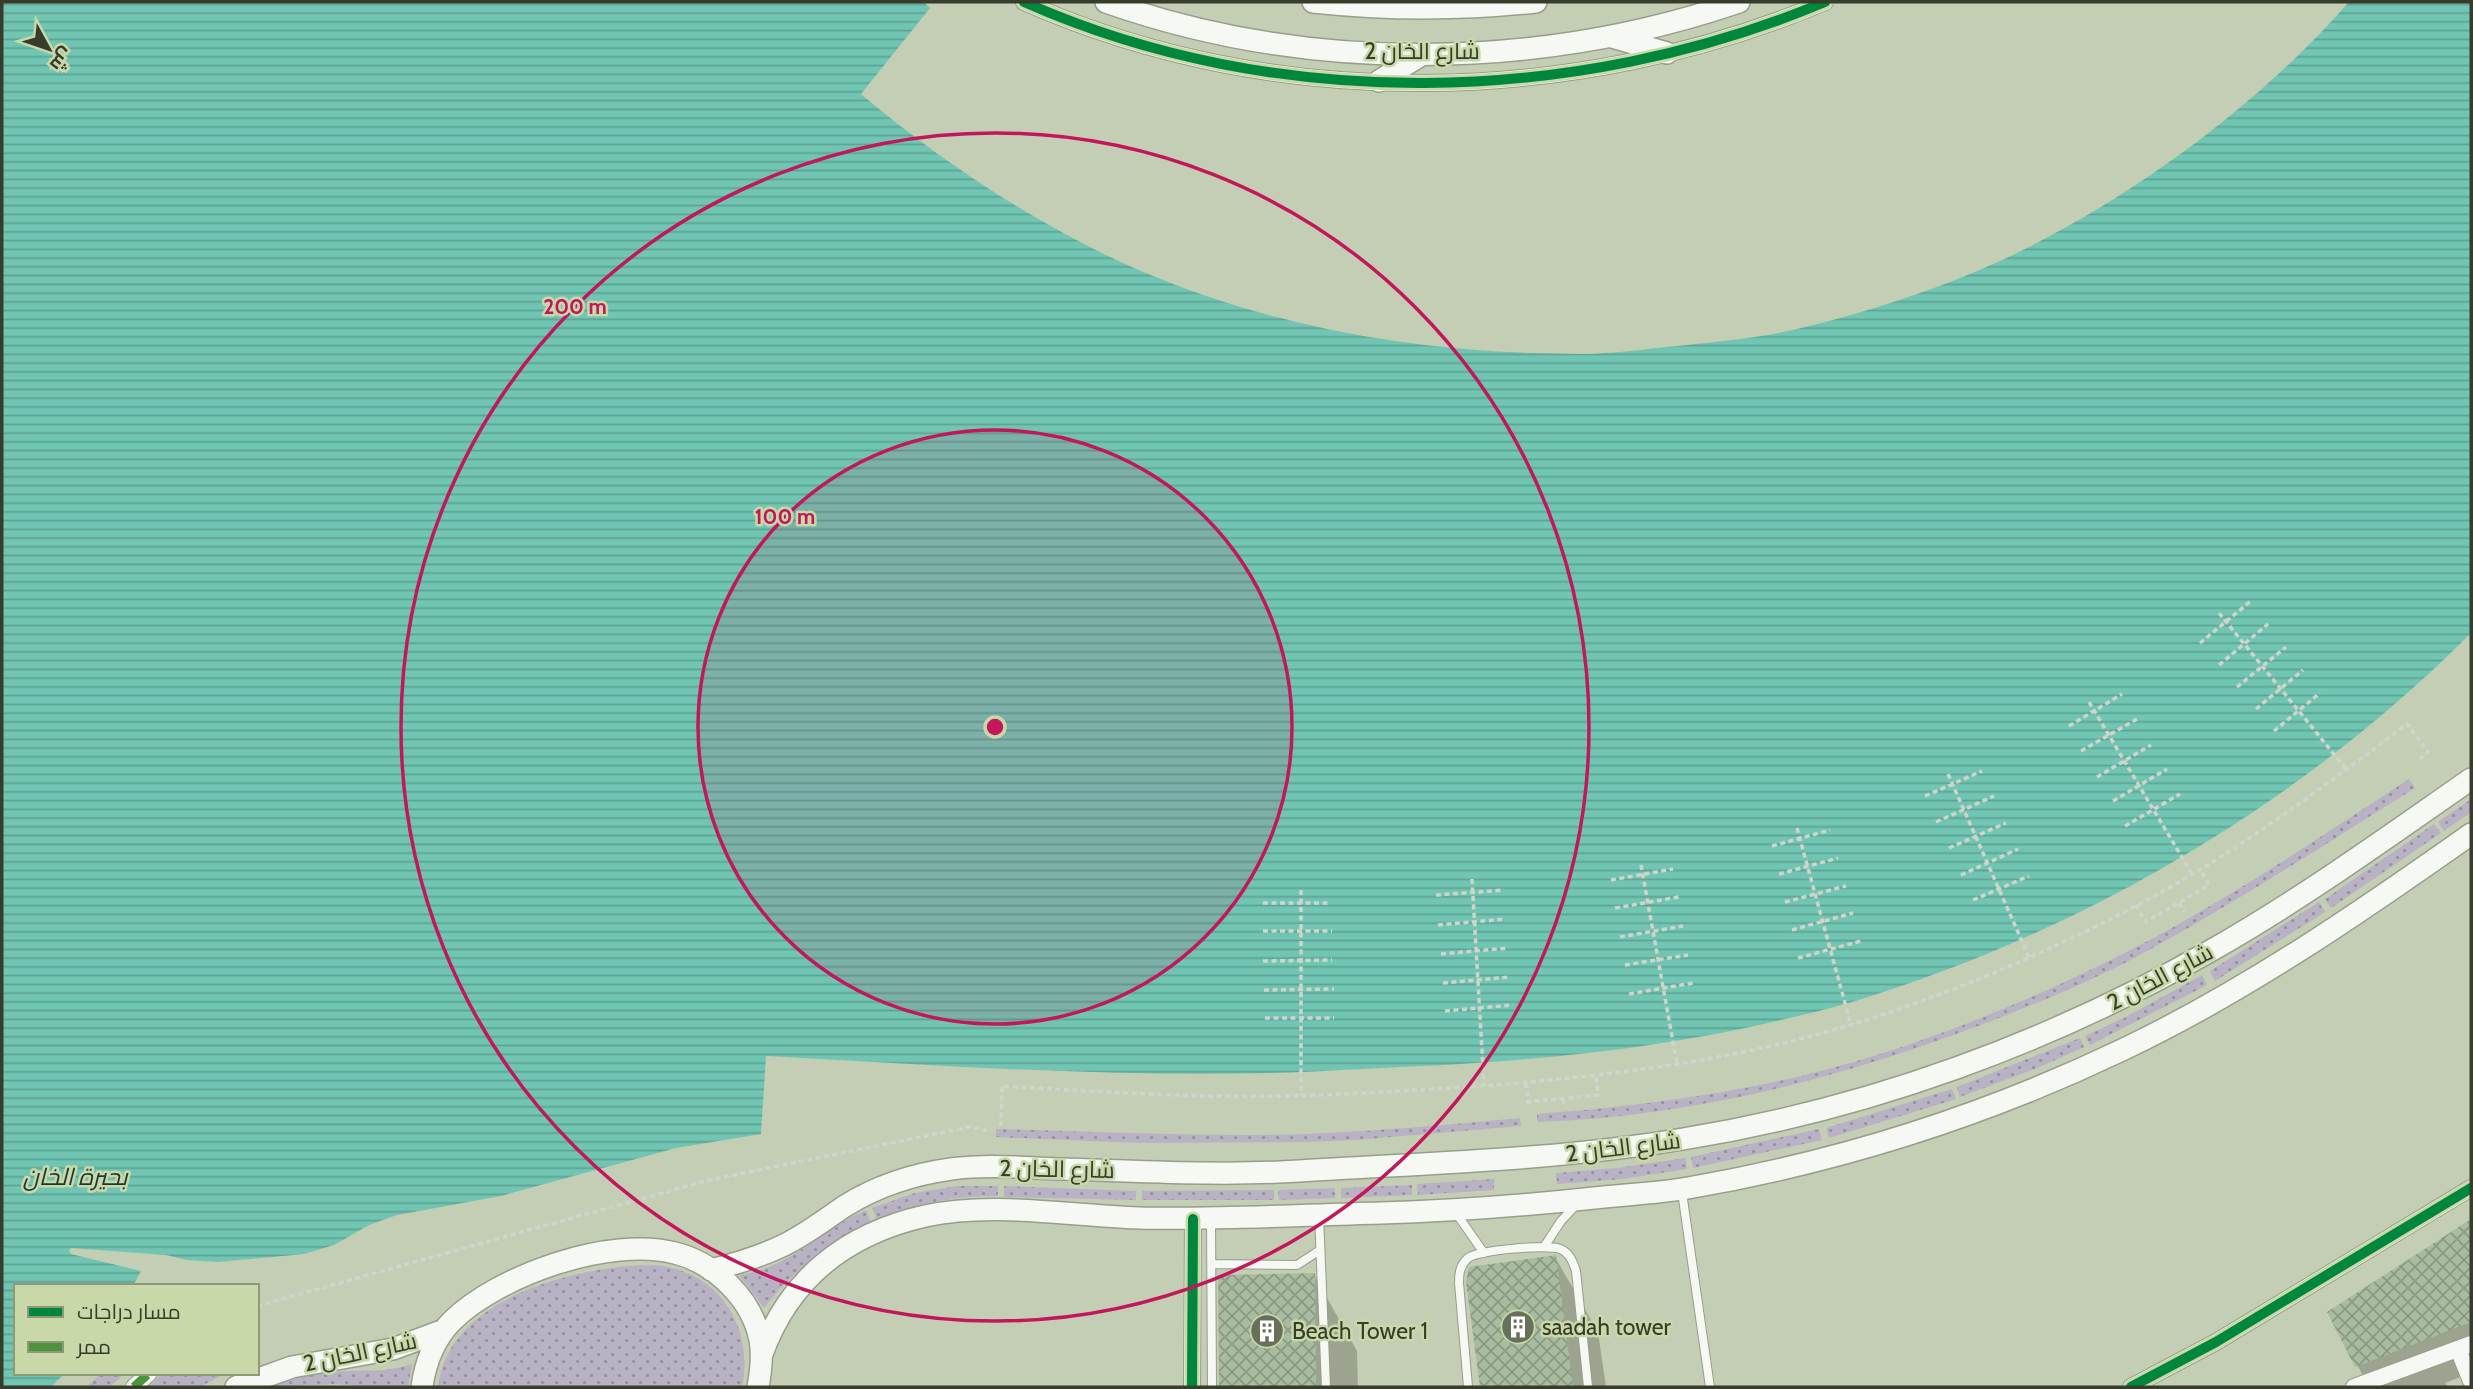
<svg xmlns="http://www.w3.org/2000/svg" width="2473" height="1389" viewBox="0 0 2473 1389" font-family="Cabin,Cairo,sans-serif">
  <defs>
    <pattern id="grass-dots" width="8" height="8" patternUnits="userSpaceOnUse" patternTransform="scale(1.75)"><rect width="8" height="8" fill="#b9b1c4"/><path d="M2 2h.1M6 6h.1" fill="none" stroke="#97919f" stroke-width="1.8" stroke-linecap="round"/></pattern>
    <pattern id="water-rules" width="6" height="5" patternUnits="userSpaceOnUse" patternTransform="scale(1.75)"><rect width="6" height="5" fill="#71c6b3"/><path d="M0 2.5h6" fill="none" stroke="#5ea292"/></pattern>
    <pattern id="building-cross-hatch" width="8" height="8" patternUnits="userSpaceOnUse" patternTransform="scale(1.75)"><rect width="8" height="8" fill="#a9bca1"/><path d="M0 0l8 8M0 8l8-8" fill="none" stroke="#8a9a83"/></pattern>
  </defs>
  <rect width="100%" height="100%" fill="#c4ceb4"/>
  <!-- grass -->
  <path fill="url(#grass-dots)" d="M 2409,779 L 2415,788 C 2327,843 2240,900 2149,950 C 2093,981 2034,1005 1975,1027 C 1834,1080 1688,1117 1537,1122 L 1537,1114 C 1629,1107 1720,1096 1809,1074 C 1922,1046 2041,997 2144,943 C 2236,894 2322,836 2409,779 Z
    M 2471,799 L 2471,812 L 2444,831 L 2438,822 Z
    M 2434,824 L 2441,833 L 2331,908 L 2325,899 Z
    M 2319,902 L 2325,912 L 2215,981 L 2210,971 Z
    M 2202,975 L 2207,985 L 2090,1045 L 2085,1036 L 2126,1017 Z
    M 2080,1038 L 2084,1047 L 2035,1069 L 1960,1097 L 1957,1087 Z
    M 1952,1089 L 1956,1099 L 1829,1138 L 1826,1128 Z
    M 1520,1118 L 1521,1126 L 1355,1140 L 1305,1142 L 1139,1143 L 996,1137 L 996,1129 C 1100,1132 1203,1137 1307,1134 C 1378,1131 1449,1125 1520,1118 Z
    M 1819,1129 L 1822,1140 L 1693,1168 L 1691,1157 Z
    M 1686,1158 L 1687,1169 L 1622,1179 L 1557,1184 L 1556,1173 L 1617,1168 Z
    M 1494,1179 L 1494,1190 L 1418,1195 L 1417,1184 Z
    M 1412,1185 L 1412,1195 L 1341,1198 L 1341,1188 Z
    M 957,1186 L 998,1186 L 998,1196 C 955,1196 916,1203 877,1220 L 872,1208 L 915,1193 Z
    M 1004,1186 L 1136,1191 L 1136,1200 L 1004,1197 Z
    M 1335,1188 L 1335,1198 L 1279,1200 L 1278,1190 Z
    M 1274,1190 L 1274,1200 L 1142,1200 L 1142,1191 Z
    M 866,1210 L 871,1223 C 828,1242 793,1271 764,1308 L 739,1275 C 791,1268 819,1231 866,1210 Z
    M 628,1266 C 643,1265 658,1264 672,1268 C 727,1281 753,1335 742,1387 L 438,1387 C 448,1303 557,1273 628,1266 Z
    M 412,1364 L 408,1387 L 364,1387 L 337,1384 L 268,1387 C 293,1378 320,1372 347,1371 C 369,1370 390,1372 412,1364 Z
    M 101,1373 L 125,1373 L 110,1387 L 87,1387 Z
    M 163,1373 L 226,1373 L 200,1387 L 148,1387 Z"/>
  <!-- water -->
  <path fill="url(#water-rules)" d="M 2,2 L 924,2 L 930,8 L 861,94 C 941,162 1045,230 1141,271 C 1266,324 1402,350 1537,353 C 1559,353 1582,355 1604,353 C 1629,352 1653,348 1678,346 C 1719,341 1762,338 1801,328 C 1868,312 1935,290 1998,262 C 2126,203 2256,108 2349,2 L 2471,2 L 2471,633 C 2300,805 2081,933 1849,1003 C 1825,1010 1801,1015 1777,1021 C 1661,1048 1543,1060 1424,1066 C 1373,1068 1321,1072 1269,1073 C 1101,1077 933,1065 766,1056 L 761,1134 L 676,1148 L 501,1196 L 397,1215 L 369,1225 L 334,1245 L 304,1254 L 218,1262 L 187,1260 L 166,1255 L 71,1248 L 69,1251 L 71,1254 L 141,1271 L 133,1286 L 16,1286 L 16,1373 L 65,1373 L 51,1387 L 2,1387 Z"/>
  <!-- shadow -->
  <path fill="#0003" d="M 2471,1221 L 2471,1373 L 2445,1383 L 2448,1387 L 2369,1387 L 2329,1312 Z
    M 1555,1257 L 1598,1332 L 1606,1387 L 1481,1387 L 1467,1282 Z
    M 1314,1275 L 1357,1351 L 1358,1387 L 1221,1387 L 1220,1276 Z"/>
  <!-- building -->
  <path fill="url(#building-cross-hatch)" d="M 2471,1219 L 2471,1322 L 2355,1367 L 2327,1312 Z
    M 1556,1255 L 1573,1387 L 1480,1387 L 1466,1282 L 1469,1267 Z
    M 1315,1273 L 1316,1387 L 1219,1387 L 1218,1275 Z"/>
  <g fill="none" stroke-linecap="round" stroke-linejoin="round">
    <!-- lane casing -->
    <g stroke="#979e8a" stroke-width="10">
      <path id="lane" d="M 1682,1192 L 1710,1387
        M 1456,1213 L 1484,1253
        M 1319,1215 L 1326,1387
        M 1211,1219 L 1212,1387
        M 1544,1247 L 1561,1221 L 1576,1205
        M 1212,1264 L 1297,1265 L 1320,1250
        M 1468,1387 L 1459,1283 C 1459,1273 1460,1265 1468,1258 C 1477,1250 1549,1244 1560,1249 C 1570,1253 1573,1262 1576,1271 L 1588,1387"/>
    </g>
    <!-- street casing -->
    <g stroke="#979e8a" stroke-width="18">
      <path id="street" d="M 1024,2 C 1274,113 1575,107 1825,2
        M 2458,1349 L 2471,1381
        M 134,1387 L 149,1373
        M 1192,1387 L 1193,1219
        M 2131,1387 L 2216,1342 L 2471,1188
        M 2354,1387 L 2471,1344"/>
    </g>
    <!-- secondary casing -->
    <g stroke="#979e8a" stroke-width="24">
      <path id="secondary" d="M 1106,2 C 1308,73 1536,71 1739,2
        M 1313,2 C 1388,10 1461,10 1536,2
        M 1612,37 L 1667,53
        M 1379,81 L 1423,54
        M 711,1270 C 735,1264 759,1257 782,1246 C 805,1235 824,1220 845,1206 C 877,1186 915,1174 951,1169 C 989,1164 1027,1168 1064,1169 C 1142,1171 1221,1176 1299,1171 C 1428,1163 1556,1160 1683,1139 C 1869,1109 2049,1043 2212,950 C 2302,899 2386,838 2471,779
        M 762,1354 C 789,1279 846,1234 925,1216 C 994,1201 1068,1216 1139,1218 C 1220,1220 1300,1215 1381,1213 C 1456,1211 1530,1205 1604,1197 C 1632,1194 1660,1193 1688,1188 C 1838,1162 1984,1116 2122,1050 C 2246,991 2359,913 2471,834
        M 236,1387 L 292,1367 L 393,1349 L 444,1330
        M 422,1387 C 425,1363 435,1338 452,1321 C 499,1275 610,1236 675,1253 C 715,1263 752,1299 760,1340 C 763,1356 761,1371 758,1387"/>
    </g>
    <!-- path -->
    <path stroke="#d1d4cc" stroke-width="3.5" stroke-dasharray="5 3.5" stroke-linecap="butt" d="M 2219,613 L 2346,769
      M 2200,643 L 2251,601
      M 2219,665 L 2268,624
      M 2237,687 L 2286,647
      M 2089,702 L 2192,874
      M 2256,709 L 2303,670
      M 2069,726 L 2122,694
      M 2274,731 L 2320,693
      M 2081,751 L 2137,719
      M 1948,774 L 2029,957
      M 2097,777 L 2151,745
      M 1925,796 L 1982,771
      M 2113,801 L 2167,769
      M 1936,822 L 1994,796
      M 2125,826 L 2180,794
      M 1797,828 L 1851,1025
      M 1772,846 L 1830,830
      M 1949,848 L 2006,823
      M 1641,865 L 1677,1064
      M 1779,874 L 1838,858
      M 1961,875 L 2018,849
      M 1472,879 L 1484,1085
      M 1611,880 L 1673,869
      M 1301,890 L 1301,1095
      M 1436,895 L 1504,890
      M 1973,900 L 2029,876
      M 1785,902 L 1846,886
      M 1263,903 L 1330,903
      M 2179,903 L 2184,912
      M 2136,905 L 2146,922 L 2209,885 L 2201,870
      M 1615,908 L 1679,897
      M 1438,925 L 1505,919
      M 1792,930 L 1853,913
      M 1263,931 L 1332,931
      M 1620,937 L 1683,926
      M 1441,954 L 1508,948
      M 1798,958 L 1861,941
      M 1263,961 L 1332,960
      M 1625,965 L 1688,955
      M 1443,983 L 1511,977
      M 1264,990 L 1334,989
      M 1629,994 L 1693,983
      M 1445,1011 L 1513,1005
      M 1265,1018 L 1334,1018
      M 1526,1083 L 1528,1102 L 1598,1095 L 1596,1077
      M 1563,1099 L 1564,1106
      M 1001,1126 L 1002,1086 C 1069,1090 1137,1094 1204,1096 C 1297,1098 1389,1092 1481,1086 C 1605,1076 1730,1062 1850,1025 C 1952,994 2053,950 2147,900 C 2240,850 2323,787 2407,724 L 2428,752 L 2416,762
      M 257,1306 L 705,1181 L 969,1127 L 990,1131"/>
    <!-- lane -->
    <use href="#lane" stroke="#f6f8f4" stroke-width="8"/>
    <!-- street -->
    <use href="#street" stroke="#f6f8f4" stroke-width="16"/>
    <!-- secondary -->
    <use href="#secondary" stroke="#f6f8f4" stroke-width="21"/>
    <!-- quiet -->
    <path stroke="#4e943e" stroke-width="9" stroke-dasharray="18 9" stroke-linecap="butt" d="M 134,1387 L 149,1373"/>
    <!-- cycleway casing -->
    <g stroke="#c8d8a9" stroke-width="15">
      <path id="cycleway" d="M 1024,2 C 1274,113 1575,107 1825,2
        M 1192,1387 L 1193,1219
        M 2131,1387 L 2216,1342 L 2471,1188"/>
    </g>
    <!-- cycleway -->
    <use href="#cycleway" stroke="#00873e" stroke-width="10"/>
  </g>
  <!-- distance rings -->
  <circle cx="995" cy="727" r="297" fill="#c2185b" fill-opacity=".12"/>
  <g fill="none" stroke="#c2185b" stroke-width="3.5">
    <circle cx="995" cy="727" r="297"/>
    <circle cx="995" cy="727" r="594"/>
  </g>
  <!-- icons -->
  <defs>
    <g id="building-disc" transform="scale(1.75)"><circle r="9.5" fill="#68705a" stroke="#c8d8a9"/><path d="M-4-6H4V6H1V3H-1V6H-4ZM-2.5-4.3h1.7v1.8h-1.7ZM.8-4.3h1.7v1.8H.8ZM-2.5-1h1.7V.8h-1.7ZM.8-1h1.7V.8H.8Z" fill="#fff"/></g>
  </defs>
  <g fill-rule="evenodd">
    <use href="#building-disc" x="1518" y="1327"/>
    <use href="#building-disc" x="1267" y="1331"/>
  </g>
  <g text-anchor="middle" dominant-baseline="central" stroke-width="5" stroke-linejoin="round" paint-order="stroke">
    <!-- street labels -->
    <g font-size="23" fill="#373d2a" stroke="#c8d8a9">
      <text x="1422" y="51">شارع الخان 2</text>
      <text transform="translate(2160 977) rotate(-28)">شارع الخان 2</text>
      <text transform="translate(1623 1147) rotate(-7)">شارع الخان 2</text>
      <text transform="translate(1057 1169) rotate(1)">شارع الخان 2</text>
      <text transform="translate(360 1352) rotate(-12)">شارع الخان 2</text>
    </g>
    <!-- poi labels -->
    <g font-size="23" fill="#373d2a" stroke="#c8d8a9" text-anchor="start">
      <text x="1542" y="1327">saadah tower</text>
      <text x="1292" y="1331">Beach Tower 1</text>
    </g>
    <!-- water labels -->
    <g font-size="24" font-style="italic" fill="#1d3733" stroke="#c8d8a9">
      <text x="75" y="1176">بحيرة الخان</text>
    </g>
  </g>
  <circle cx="995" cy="727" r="10" fill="#c2185b" stroke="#c8d8a9" stroke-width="3.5"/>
  <g font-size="21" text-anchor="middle" font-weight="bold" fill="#c2185b" stroke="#c8d8a9" stroke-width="5" stroke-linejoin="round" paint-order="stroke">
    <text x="575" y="314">200 m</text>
    <text x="785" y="524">100 m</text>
  </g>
  <!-- border -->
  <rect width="2473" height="1389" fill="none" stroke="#373d2a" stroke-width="7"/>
  <!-- legend -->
  <rect x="14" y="1284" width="245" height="91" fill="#c8d8a9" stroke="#8e9a76" stroke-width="2"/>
  <rect x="28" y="1307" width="35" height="10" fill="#00873e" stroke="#8e9a76" stroke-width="2"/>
  <text x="77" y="1319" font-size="21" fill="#373d2a">مسار دراجات</text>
  <rect x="28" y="1342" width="35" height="10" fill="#4e943e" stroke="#8e9a76" stroke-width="2"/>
  <text x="77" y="1354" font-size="21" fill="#373d2a">ممر</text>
  <!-- north arrow -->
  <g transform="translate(49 49) rotate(130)" stroke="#c8d8a9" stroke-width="5" paint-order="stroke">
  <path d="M0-5L12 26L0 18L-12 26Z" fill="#373d2a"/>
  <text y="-10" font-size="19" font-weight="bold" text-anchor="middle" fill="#373d2a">ش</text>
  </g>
</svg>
